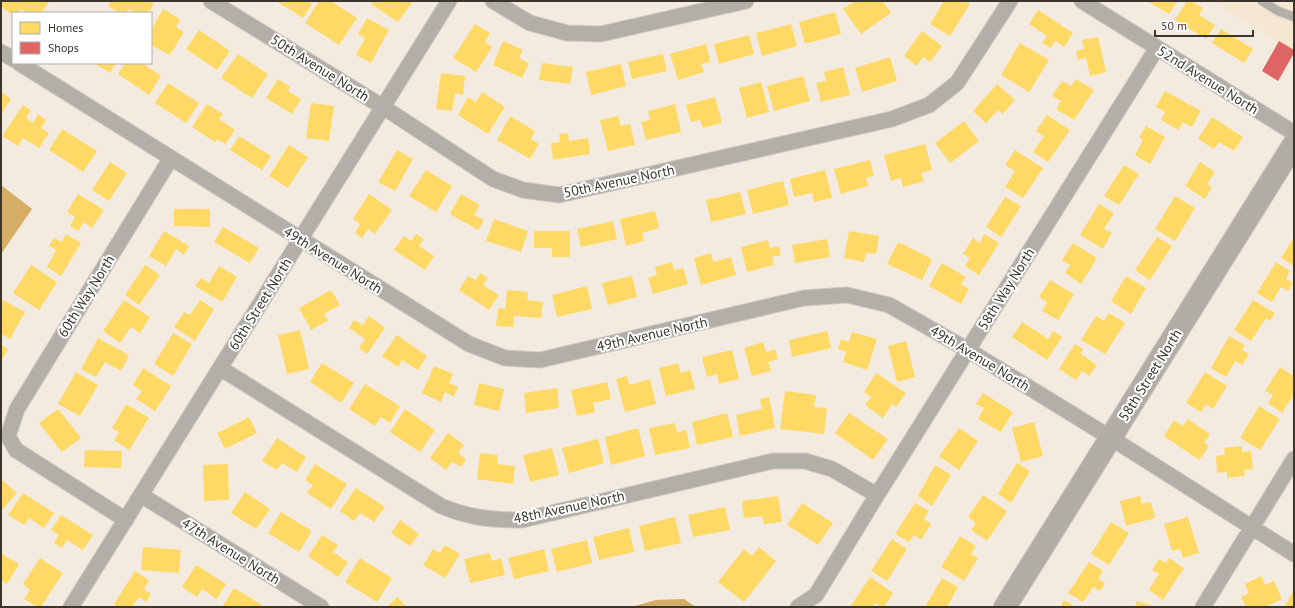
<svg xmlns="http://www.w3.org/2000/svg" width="1295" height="608" viewBox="0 0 1295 608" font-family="'PT Sans',sans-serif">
  <rect width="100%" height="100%" fill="#f3ebdf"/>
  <!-- built -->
  <path fill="#f5e7d2" d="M 1212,1 L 1294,1 L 1294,53 Z"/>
  <!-- water -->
  <path fill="#d6ad65" d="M 1,185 L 32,209 L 1,254 Z
    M 684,599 L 696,607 L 631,607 L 656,600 Z"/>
  <!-- homes -->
  <path fill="#ffd966" d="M 3,1 L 50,1 L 41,13 L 27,13 L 21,9 L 18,13 L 13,13 L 13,15 L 1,7 Z
    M 111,1 L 148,1 L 154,4 L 148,13 L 135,13 L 128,9 L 126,13 L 119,13 L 108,6 Z
    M 276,1 L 307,1 L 312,4 L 303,18 Z
    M 319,1 L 331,1 L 357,18 L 339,45 L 305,23 Z
    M 373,1 L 413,1 L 398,22 L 371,4 Z
    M 855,1 L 883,1 L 891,13 L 861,34 L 843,9 Z
    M 944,1 L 964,1 L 970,4 L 950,36 L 930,24 Z
    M 1147,1 L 1177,1 L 1169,14 Z
    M 1187,1 L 1191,1 L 1203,8 L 1199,15 L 1215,25 L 1206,39 L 1175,20 Z
    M 163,9 L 180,19 L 176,27 L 184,32 L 170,55 L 151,45 L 151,30 Z
    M 1038,10 L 1073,33 L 1064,47 L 1055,41 L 1051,48 L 1042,43 L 1047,36 L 1029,24 Z
    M 835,12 L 841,34 L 805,44 L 799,22 Z
    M 367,18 L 389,30 L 371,63 L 356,55 L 365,38 L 358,34 Z
    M 475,24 L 490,33 L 485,42 L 492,47 L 476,72 L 453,58 Z
    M 791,24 L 797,46 L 762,56 L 756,33 Z
    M 1221,29 L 1253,49 L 1244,63 L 1212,43 Z
    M 199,30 L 230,51 L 217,70 L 186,49 Z
    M 922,31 L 942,46 L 930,62 L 923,57 L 917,66 L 904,56 Z
    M 749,35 L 754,54 L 719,64 L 714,44 Z
    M 1098,37 L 1106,72 L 1090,76 L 1086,58 L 1078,60 L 1076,51 L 1084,49 L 1082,40 Z
    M 503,41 L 523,50 L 519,58 L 529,63 L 522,78 L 493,65 Z
    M 1020,43 L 1049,60 L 1029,92 L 1001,75 Z
    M 706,44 L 710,62 L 701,64 L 704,72 L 678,80 L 670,54 Z
    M 238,54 L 268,74 L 252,98 L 221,78 Z
    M 663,54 L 667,71 L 632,79 L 628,62 Z
    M 890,57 L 897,81 L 862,92 L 855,68 Z
    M 93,63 L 116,63 L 110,73 Z
    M 125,63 L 142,63 L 161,76 L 149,95 L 118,74 Z
    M 542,63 L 573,67 L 570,84 L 539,80 Z
    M 621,64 L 626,86 L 591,95 L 586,72 Z
    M 843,67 L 850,95 L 821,102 L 816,83 L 826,81 L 824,72 Z
    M 441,73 L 465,76 L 463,95 L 455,93 L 452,111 L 436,109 Z
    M 803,76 L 810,101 L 774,111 L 767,86 Z
    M 278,79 L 290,87 L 288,91 L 301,99 L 292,114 L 266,98 Z
    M 1076,79 L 1094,90 L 1074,120 L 1056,109 L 1061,101 L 1052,96 L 1062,81 L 1071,86 Z
    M 761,82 L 769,112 L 747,118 L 739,88 Z
    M 168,83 L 199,103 L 186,123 L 155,103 Z
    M 997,84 L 1015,100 L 1003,114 L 998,110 L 986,123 L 973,111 Z
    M 1165,91 L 1201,111 L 1192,127 L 1183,122 L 1179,130 L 1161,120 L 1165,112 L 1156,107 Z
    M 1,92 L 11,99 L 1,114 Z
    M 482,92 L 505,107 L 488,134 L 458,115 L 468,97 L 476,102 Z
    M 715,97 L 722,123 L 703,128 L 700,120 L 691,122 L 686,105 Z
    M 311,103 L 334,106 L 329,141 L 306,138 Z
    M 207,104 L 223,114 L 219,119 L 235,130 L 225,144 L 217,139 L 215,142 L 192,127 Z
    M 675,104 L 681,132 L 646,140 L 641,122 L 650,120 L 648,111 Z
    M 23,105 L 31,110 L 26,118 L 33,123 L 38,114 L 46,120 L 41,128 L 49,133 L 39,148 L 23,138 L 18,146 L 2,136 Z
    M 1047,115 L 1070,130 L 1048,162 L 1033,152 L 1044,136 L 1036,131 Z
    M 510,116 L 535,131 L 531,139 L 539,144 L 530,159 L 497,140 Z
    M 618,116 L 621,126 L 630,124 L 635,145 L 608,151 L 600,120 Z
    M 1212,117 L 1243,137 L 1234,151 L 1219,142 L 1214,149 L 1198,139 Z
    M 964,121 L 979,141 L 950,163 L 935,143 Z
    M 1146,126 L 1165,137 L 1150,164 L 1135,155 L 1143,140 L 1139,138 Z
    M 62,129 L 97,151 L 83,172 L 49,150 Z
    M 568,133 L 569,141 L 588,138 L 590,154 L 553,160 L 551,143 L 560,142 L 559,134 Z
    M 239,136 L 271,156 L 262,170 L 230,150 Z
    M 925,144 L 932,170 L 921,173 L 924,181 L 903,187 L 901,178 L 891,181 L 884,155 Z
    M 289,145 L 308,157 L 288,188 L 269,176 Z
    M 397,150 L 413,159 L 395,191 L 378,182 Z
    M 1015,150 L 1043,168 L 1023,198 L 1005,187 L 1015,171 L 1005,165 Z
    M 870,160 L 874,176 L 866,178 L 868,186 L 841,194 L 834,169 Z
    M 110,162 L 127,173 L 109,201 L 92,190 Z
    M 1200,162 L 1215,172 L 1207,184 L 1212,187 L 1205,199 L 1185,186 Z
    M 1124,165 L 1139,174 L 1119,205 L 1104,196 Z
    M 426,170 L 452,186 L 436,212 L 409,196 Z
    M 825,170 L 832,198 L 814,202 L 812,193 L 794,197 L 790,179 Z
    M 783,181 L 789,205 L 753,214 L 747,190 Z
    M 740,192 L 746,214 L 711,222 L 706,200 Z
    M 78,194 L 104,210 L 92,228 L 84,222 L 78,231 L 70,226 L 75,217 L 67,212 Z
    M 369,194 L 392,210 L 375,234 L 368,229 L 362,238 L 355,233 L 360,224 L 353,219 Z
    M 461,194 L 480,205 L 474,215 L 484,220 L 478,230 L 450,214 Z
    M 1175,196 L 1195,208 L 1175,241 L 1155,229 Z
    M 1005,197 L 1021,206 L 1001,237 L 986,227 Z
    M 1099,204 L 1114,213 L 1104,229 L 1112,233 L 1103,249 L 1080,235 Z
    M 174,209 L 210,209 L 210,227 L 174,226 Z
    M 655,211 L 659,228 L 642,233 L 644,241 L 626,246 L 620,219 Z
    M 494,219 L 528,231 L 521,252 L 486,241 Z
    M 613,221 L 617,239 L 581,247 L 577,229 Z
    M 223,227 L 259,248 L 250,263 L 214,242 Z
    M 164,231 L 189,246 L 184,255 L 176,249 L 166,266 L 149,256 Z
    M 534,231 L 570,231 L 570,257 L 552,257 L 552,248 L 534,248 Z
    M 849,231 L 879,236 L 876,254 L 866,253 L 864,262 L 844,258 Z
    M 66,234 L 81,243 L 61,276 L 47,267 L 56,250 L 49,246 L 54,238 L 62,242 Z
    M 416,234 L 424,239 L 419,246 L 434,256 L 425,270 L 394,250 L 404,236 L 411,241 Z
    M 984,234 L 999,243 L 979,275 L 965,266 L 970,258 L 963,254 L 973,238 L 980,243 Z
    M 1157,237 L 1172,246 L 1150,280 L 1135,270 Z
    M 1294,237 L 1294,266 L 1281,258 Z
    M 827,239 L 830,257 L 795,263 L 792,245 Z
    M 768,240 L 770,248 L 779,246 L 781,255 L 772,257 L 774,265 L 747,272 L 741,247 Z
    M 898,242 L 932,259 L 922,280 L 887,264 Z
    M 1073,243 L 1097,258 L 1081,284 L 1065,273 L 1070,265 L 1062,260 Z
    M 711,253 L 713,262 L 731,257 L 736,275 L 701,285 L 694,258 Z
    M 672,262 L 674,270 L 683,268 L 688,284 L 653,294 L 648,278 L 657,275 L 655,267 Z
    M 1276,262 L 1290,271 L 1286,279 L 1293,283 L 1288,291 L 1281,287 L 1272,302 L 1257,293 Z
    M 942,263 L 966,277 L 961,284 L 969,289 L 961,304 L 929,286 Z
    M 31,265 L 57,282 L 39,310 L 13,293 Z
    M 145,265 L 160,275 L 139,305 L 125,295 Z
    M 219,266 L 237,277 L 222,302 L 195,286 L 201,278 L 209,283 Z
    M 480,273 L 488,278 L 483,285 L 499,295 L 489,310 L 459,290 L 468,276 L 476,280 Z
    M 632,276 L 637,297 L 608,305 L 602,283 Z
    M 1126,276 L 1146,288 L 1131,314 L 1111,301 Z
    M 1050,280 L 1074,294 L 1058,320 L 1042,311 L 1047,302 L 1039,297 Z
    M 587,286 L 592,309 L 557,317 L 552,295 Z
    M 331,290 L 340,305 L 324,314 L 328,321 L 311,330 L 299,308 Z
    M 507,290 L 528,292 L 527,300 L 543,302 L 541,318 L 514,316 L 513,327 L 496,326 L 498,308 L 505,309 Z
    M 1,299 L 25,312 L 10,339 L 1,334 Z
    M 124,300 L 150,317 L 140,333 L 131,327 L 120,343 L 103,331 Z
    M 200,300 L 214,309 L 195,341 L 174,327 L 184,312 L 190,315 Z
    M 1253,300 L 1275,313 L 1270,321 L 1266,318 L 1251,341 L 1234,330 Z
    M 1109,313 L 1125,323 L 1105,354 L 1081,340 L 1096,316 L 1104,321 Z
    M 369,316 L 385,328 L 367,354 L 359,348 L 365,339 L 349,328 L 354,320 L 363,325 Z
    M 1022,322 L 1048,339 L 1053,331 L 1062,337 L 1047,360 L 1012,337 Z
    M 300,330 L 309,369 L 287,374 L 278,335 Z
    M 827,331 L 831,348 L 792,357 L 789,340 Z
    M 852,332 L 877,339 L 867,370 L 843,362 L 846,352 L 838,349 L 841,339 L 849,342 Z
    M 173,333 L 192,344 L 173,376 L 154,364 Z
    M 397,335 L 427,356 L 418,370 L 402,360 L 398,367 L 382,356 Z
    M 1229,336 L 1245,345 L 1242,350 L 1249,354 L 1242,365 L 1235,361 L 1226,377 L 1211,368 Z
    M 98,338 L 129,355 L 121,371 L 105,362 L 96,377 L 81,369 Z
    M 906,341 L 915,377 L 897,382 L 888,346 Z
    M 763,342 L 766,352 L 775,349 L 778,359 L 768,362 L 771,371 L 752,376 L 744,348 Z
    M 1075,344 L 1083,349 L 1081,354 L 1097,365 L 1089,376 L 1082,371 L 1076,380 L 1059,369 Z
    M 1,345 L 8,349 L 1,361 Z
    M 732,350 L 739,379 L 719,384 L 717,374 L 707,377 L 702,357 Z
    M 322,363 L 354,383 L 341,403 L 310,382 Z
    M 678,363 L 681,373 L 690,370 L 695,389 L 666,396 L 659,368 Z
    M 434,366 L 453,374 L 449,383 L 458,387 L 454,397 L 445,392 L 441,402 L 422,393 Z
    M 1280,367 L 1294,376 L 1294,394 L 1282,413 L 1268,403 L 1273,395 L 1265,391 Z
    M 143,368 L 171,386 L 155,411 L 136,399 L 142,391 L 133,385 Z
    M 76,372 L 98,385 L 80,416 L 58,404 Z
    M 1205,372 L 1227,386 L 1213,409 L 1206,404 L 1201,412 L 1186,403 Z
    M 876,373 L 906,393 L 896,407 L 892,404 L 883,418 L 865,405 L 871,397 L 864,392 Z
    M 627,376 L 629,385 L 650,379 L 656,404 L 625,412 L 616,379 Z
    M 607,382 L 611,399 L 593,403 L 595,412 L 577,416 L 571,390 Z
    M 479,383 L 504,389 L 499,411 L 474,405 Z
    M 365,384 L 400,406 L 390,423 L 381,417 L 375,426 L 349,409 Z
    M 557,388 L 559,408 L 526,413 L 524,393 Z
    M 785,391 L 816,395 L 814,407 L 827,408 L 824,434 L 780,429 Z
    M 983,393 L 1013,412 L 1001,432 L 978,419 L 984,408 L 976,404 Z
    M 769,397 L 775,428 L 740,436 L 736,415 L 762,409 L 760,399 Z
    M 126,404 L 149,418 L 129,450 L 114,440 L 119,432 L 112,428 Z
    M 1259,406 L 1280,419 L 1260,450 L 1240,438 Z
    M 58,409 L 81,438 L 62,452 L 39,423 Z
    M 405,409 L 435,430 L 420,452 L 390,432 Z
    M 727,413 L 733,437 L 697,445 L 692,422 Z
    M 849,413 L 888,439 L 873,460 L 835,433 Z
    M 249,417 L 257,433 L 225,449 L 217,433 Z
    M 1188,419 L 1210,434 L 1204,443 L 1209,446 L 1199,460 L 1164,436 L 1174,420 L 1183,426 Z
    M 1034,422 L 1043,456 L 1021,462 L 1012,428 Z
    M 675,423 L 677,432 L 686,430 L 690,448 L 655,455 L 649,428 Z
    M 638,428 L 645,456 L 611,465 L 605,437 Z
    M 959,428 L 978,441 L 959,470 L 939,456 Z
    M 448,433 L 464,445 L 458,453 L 466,459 L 461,467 L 452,462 L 446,470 L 430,458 Z
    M 277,438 L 306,457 L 297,472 L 282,463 L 277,470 L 262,461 Z
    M 598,439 L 604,463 L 569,473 L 562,448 Z
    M 1242,446 L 1242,452 L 1251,451 L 1253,469 L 1244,470 L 1245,476 L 1227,478 L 1227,472 L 1217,473 L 1216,456 L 1225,455 L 1224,448 Z
    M 552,448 L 559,475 L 530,482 L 523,455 Z
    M 85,450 L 122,451 L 121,468 L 84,467 Z
    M 480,453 L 498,455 L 497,464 L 515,466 L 513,484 L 477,479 Z
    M 1017,463 L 1030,471 L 1011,503 L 998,494 Z
    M 228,464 L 229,500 L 204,501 L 203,465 Z
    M 315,464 L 347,484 L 331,509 L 307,493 L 313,485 L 305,480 Z
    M 935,465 L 951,475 L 932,506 L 918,496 Z
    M 1,479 L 17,493 L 1,511 Z
    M 356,488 L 385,507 L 374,522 L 360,513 L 354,521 L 340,511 Z
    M 245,492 L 270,509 L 256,529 L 231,513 Z
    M 23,493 L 54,513 L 44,528 L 29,518 L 24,525 L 8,515 Z
    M 983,495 L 1007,511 L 987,541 L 971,530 L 976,523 L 968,517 Z
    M 778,496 L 782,522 L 764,524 L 762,516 L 744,518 L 742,501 Z
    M 1140,496 L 1142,504 L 1151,502 L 1155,518 L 1126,526 L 1120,501 Z
    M 802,503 L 833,523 L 818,545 L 787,525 Z
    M 915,503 L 929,511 L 924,519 L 931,524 L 921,540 L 914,535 L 909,542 L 895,534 Z
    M 725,507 L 730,530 L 693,537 L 688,515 Z
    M 281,512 L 312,531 L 299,552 L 268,533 Z
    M 61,515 L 93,535 L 83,550 L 67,540 L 62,548 L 54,543 L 59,535 L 51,530 Z
    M 675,517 L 681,543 L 645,551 L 639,526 Z
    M 1188,517 L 1199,553 L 1183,558 L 1180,549 L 1172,551 L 1164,524 Z
    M 400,520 L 419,534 L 410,546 L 391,533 Z
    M 1111,522 L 1129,533 L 1109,565 L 1091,554 Z
    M 629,528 L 634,552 L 599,560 L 593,537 Z
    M 322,535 L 338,545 L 333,552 L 348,562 L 338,577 L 308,556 Z
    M 960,536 L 976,546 L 971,554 L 978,558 L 964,581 L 941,567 Z
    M 892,539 L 907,549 L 887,581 L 871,571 Z
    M 587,540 L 592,563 L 557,572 L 551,549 Z
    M 445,545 L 460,554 L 445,578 L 423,565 L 433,549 L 440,553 Z
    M 143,547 L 181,550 L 179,573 L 141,570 Z
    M 759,547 L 776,561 L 744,602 L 718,582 L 744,549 L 752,556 Z
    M 544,549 L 549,571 L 514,579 L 508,558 Z
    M 1,553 L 19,564 L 7,584 L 1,580 Z
    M 490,553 L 492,561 L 501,558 L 505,575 L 470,583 L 464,559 Z
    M 40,558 L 63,573 L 41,607 L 37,607 L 24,599 L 30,590 L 23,584 Z
    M 360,558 L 392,578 L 377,602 L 345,582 Z
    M 1169,558 L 1184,568 L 1163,600 L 1149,590 L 1159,574 L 1152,570 L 1159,559 L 1166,563 Z
    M 1089,562 L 1103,571 L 1098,579 L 1105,583 L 1100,591 L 1093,587 L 1083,602 L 1068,593 Z
    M 196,565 L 226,584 L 217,599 L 202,589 L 197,597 L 182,587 Z
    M 135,571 L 149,580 L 144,589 L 151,594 L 146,602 L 139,597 L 132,607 L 118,607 L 114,604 Z
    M 1261,576 L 1265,585 L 1274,581 L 1282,599 L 1265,607 L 1246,607 L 1241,597 L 1249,593 L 1245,584 Z
    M 870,577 L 893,593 L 884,607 L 881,607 L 875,603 L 873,607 L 850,607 Z
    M 942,578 L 958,587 L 947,607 L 925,607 Z
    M 234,588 L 262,605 L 261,607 L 222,607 Z
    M 1293,592 L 1294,593 L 1294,607 L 1284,607 Z
    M 397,597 L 407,607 L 387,607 Z
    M 1064,600 L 1076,607 L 1060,607 Z
    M 1137,601 L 1156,607 L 1135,607 Z"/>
  <!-- shops -->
  <path fill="#e06666" d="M 1279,41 L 1294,50 L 1294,53 L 1278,81 L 1262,71 Z"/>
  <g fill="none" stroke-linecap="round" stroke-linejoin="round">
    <!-- lane casing -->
    <g stroke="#d0c9c1" stroke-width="10">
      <path id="lane" d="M 1262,1 L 1278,11 L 1294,17"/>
    </g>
    <!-- street casing -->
    <g stroke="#d0c9c1" stroke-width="17">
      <path id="street" d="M 211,1 L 383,107 L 493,179 L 523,190 L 559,195 L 892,119 L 929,105 L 957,83 L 1010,1
        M 493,1 L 530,23 L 567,33 L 601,34 L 746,1
        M 1082,1 L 1294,133
        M 1,52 L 13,59
        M 19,63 L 469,344 L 505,358 L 540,360 L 804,298 L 847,295 L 889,305 L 968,350 L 1111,438 L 1294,554
        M 220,368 L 441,506 C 470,518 491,520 522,520 L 773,461 L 805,461 L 832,469 L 877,495
        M 141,495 L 321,607
        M 126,520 L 16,450 L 8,436 L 17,409 L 171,158
        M 71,607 L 449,1
        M 798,607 L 816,595 L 877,495 L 1157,48
        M 1203,607 L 1294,459"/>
    </g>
    <!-- secondary casing -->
    <g stroke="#d0c9c1" stroke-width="24">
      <path id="secondary" d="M 1005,607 L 1294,144"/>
    </g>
    <!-- lane -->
    <use href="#lane" stroke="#b2aea8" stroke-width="8"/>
    <!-- street -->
    <use href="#street" stroke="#b2aea8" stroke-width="15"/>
    <!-- secondary -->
    <use href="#secondary" stroke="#b1aca6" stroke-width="22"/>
  </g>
  <g text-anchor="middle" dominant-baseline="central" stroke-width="4" stroke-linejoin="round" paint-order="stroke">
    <!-- street labels -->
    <g font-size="14" fill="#3b352d" stroke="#fff">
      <text transform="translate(320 68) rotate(32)">50th Avenue North</text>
      <text transform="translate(1208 80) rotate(32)">52nd Avenue North</text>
      <text transform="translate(619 181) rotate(-12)">50th Avenue North</text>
      <text transform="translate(333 260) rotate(32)">49th Avenue North</text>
      <text transform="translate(1006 289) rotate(-58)">58th Way North</text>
      <text transform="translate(86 296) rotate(-58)">60th Way North</text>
      <text transform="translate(260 304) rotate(-58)">60th Street North</text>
      <text transform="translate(652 334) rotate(-13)">49th Avenue North</text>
      <text transform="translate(980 358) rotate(31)">49th Avenue North</text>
      <text transform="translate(1150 375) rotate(-58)">58th Street North</text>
      <text transform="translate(569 507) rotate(-12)">48th Avenue North</text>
      <text transform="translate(231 551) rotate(32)">47th Avenue North</text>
    </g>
  </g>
  <!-- border -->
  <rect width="1295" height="608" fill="none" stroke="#3b352d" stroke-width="4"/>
  <!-- legend -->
  <rect x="12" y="12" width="140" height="52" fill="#ffffff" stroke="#b1aeab"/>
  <rect x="20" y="22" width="20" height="12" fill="#ffd966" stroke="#b1aeab"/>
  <text x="48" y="32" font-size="12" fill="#3b352d">Homes</text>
  <rect x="20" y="42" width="20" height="12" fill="#e06666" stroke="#b1aeab"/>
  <text x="48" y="52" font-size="12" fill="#3b352d">Shops</text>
  <!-- scale -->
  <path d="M1155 30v6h98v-6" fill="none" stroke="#3b352d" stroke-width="2"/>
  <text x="1161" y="30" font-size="12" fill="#3b352d" stroke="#ffffff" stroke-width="3" paint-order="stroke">50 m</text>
</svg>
